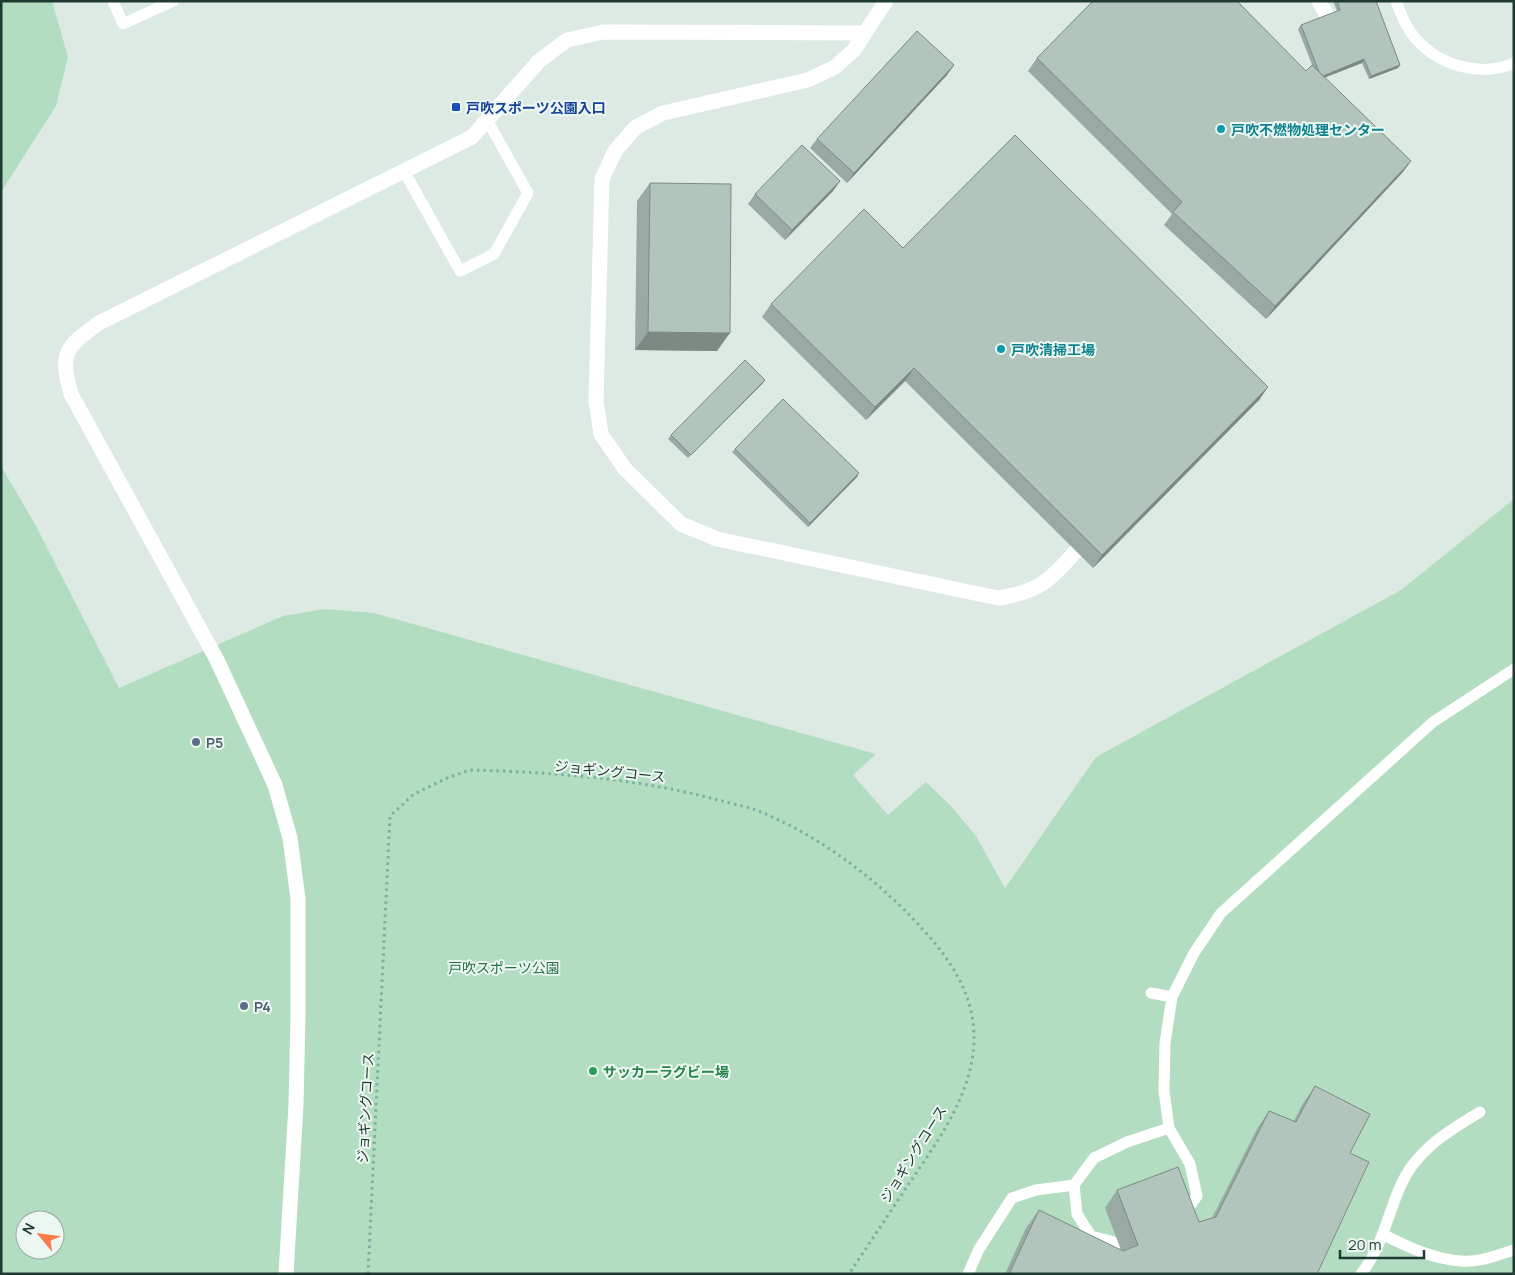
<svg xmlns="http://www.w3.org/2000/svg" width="1515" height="1275" viewBox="0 0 1515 1275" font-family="Manrope,'Noto Sans JP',sans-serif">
  <rect width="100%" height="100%" fill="#ddeae4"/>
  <!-- green -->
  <path fill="#b3ddc0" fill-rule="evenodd" d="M 1,1 L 52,1 L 68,57 L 56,106 L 1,192 Z
    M 1,466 L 35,524 L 119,688 L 283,616 L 324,609 L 374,613 L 876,754 L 853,775 L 888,815 L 926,782 L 950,805 L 976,836 L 1005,888 L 1096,757 L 1401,590 L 1514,499 L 1514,1274 L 1,1274 ZM 25,1220 L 55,1220 L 55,1250 L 25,1250 Z"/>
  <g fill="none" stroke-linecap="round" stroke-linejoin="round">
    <!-- path -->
    <path stroke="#7bb0a1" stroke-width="3" stroke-dasharray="2.5 4" stroke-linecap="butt" d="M 368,1274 L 390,816 L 414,794 L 447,778 L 470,770 C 552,772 634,778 714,799 C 729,803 746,806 761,812 C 819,836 874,877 917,923 C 947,955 975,992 974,1040 C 973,1095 935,1145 906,1188 C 887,1217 868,1245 849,1274"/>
    <!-- service -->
    <path stroke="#fff" stroke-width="11" d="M 113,1 L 123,24 L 173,1
      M 1396,1 C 1401,14 1406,28 1416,39 C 1439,65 1480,78 1514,63
      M 404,171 L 460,271 L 494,254 L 528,193 L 487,120
      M 1151,993 L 1172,997
      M 1184,1214 L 1197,1196 L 1190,1164 L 1169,1128 L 1164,1091 L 1165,1043 L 1172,997 L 1194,953 L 1221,913 L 1433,722 L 1514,669
      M 1384,1235 C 1408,1247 1433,1259 1461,1261 C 1478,1263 1498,1255 1514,1250
      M 1118,1243 L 1091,1236 L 1077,1214 L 1074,1185 L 1094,1158 L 1127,1142 L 1169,1128
      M 968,1274 L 979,1249 L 1012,1198 L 1036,1190 L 1074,1185
      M 1361,1274 C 1382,1247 1387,1217 1400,1187 C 1415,1151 1448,1131 1480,1112"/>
    <!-- minor -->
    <path stroke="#fff" stroke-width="15" d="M 1319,1 L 1328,17
      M 865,33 L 854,50 L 835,67 L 808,80 L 663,113 L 636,127 L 615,151 L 602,179 L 596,401 L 601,434 L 625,469 L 681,524 L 717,539 L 998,598 C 1039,592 1049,581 1076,551
      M 286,1274 L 296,1105 L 298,1016 L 298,899 L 290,838 L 275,785 L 217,660 L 71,394 C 59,353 66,347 99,323 L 472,137 L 539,61 L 567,40 L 603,32 L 865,33"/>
    <!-- tertiary -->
    <path stroke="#fff" stroke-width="15" d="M 865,33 L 886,1"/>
  </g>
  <!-- wall -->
  <path fill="#99a9a3" d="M 1333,1 L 1376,1 L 1400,65 L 1398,68 L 1369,79 L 1362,63 L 1324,78 L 1411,161 L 1402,173 L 1266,319 L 1164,225 L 1172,214 L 1028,71 L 1037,58 L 1306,71 L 1313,67 L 1298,29 L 1301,25 L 1337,11 Z
    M 954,65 L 947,75 L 847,183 L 810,148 L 817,139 Z
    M 840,181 L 833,191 L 785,240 L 748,204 L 755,194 Z
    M 650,183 L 717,351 L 635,350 L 637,201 Z
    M 903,248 L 1268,387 L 1259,400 L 1093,568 L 905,381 L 866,420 L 762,317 L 771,304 Z
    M 765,380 L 763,383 L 688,458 L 668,439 L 671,435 Z
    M 735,449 L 857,477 L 808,527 L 732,452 Z
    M 1315,1086 L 1350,1153 L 1317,1274 L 1005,1274 L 1026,1228 L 1039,1210 L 1121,1250 L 1105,1208 L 1117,1190 L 1199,1222 L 1212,1218 L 1257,1129 L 1269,1111 L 1294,1121 L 1302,1105 Z"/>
  <!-- shaded-wall -->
  <path fill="#7d8a84" d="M 1364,59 L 1362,63 L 1318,80 L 1321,77 Z
    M 954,65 L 947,75 L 847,183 L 854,173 Z
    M 1400,65 L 1398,68 L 1369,79 L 1371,76 Z
    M 1411,161 L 1402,173 L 1266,319 L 1275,306 Z
    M 840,181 L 833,191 L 785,240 L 792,230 Z
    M 648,332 L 730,333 L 717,351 L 635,350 Z
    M 914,368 L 905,381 L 866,420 L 875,407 Z
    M 765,380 L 763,383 L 688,458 L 691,455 Z
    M 1268,387 L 1259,400 L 1093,568 L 1102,555 Z
    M 859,473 L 857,477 L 808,527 L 810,523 Z"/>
  <!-- building -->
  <path fill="#b2c5bd" stroke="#7d8a84" d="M 1093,1 L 1237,1 L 1306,71 L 1312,65 L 1411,161 L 1275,306 L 1173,212 L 1182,202 L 1037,58 Z
    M 1337,1 L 1376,1 L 1400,65 L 1371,76 L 1364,59 L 1323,76 L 1319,72 L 1301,25 L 1340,10 Z
    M 917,31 L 954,65 L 854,173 L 817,139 Z
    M 1015,135 L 1268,387 L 1102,555 L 914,368 L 875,407 L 771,304 L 864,209 L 903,248 Z
    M 802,145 L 840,181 L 792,230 L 755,194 Z
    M 650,183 L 731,184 L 730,333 L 648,332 Z
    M 745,360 L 765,380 L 691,455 L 671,435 Z
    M 783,399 L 859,473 L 810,523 L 735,449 Z
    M 1315,1086 L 1370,1114 L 1350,1153 L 1369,1162 L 1317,1274 L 1009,1274 L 1039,1210 L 1123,1251 L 1138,1245 L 1117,1190 L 1178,1167 L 1199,1222 L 1216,1217 L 1269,1111 L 1296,1122 Z"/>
  <!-- markers -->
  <rect fill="#1a4fb4" stroke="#edf7f2" stroke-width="2" x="451" y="102" width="10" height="10" rx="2.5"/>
  <g fill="#0f9aa8" stroke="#edf7f2" stroke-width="2">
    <circle cx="1221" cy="129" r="5"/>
    <circle cx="1001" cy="349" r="5"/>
  </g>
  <g fill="#5c6f8a" stroke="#edf7f2" stroke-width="2">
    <circle cx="196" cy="742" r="5"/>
    <circle cx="244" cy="1006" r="5"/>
  </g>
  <circle fill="#2e9e5b" stroke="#edf7f2" stroke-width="2" cx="593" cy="1071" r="5"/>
  <g text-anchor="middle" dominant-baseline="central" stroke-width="4" stroke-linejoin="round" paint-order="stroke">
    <!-- transit labels -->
    <g font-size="14" font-weight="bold" fill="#164399" stroke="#edf7f2" text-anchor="start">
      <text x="466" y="107">戸吹スポーツ公園入口</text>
    </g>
    <!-- culture labels -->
    <g font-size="14" font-weight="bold" fill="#0d838f" stroke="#edf7f2" text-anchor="start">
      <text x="1231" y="129">戸吹不燃物処理センター</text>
      <text x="1011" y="349">戸吹清掃工場</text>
    </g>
    <!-- service labels -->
    <g font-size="14" font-weight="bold" fill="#4e5e75" stroke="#edf7f2" text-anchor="start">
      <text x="206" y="742">P5</text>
      <text x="254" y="1006">P4</text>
    </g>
    <!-- street labels -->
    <g font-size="14" fill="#1e3a33" stroke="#edf7f2">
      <text transform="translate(610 771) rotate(6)">ジョギングコース</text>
      <text transform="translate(365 1108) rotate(-87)">ジョギングコース</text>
      <text transform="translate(913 1154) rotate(-58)">ジョギングコース</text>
    </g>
    <!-- park labels -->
    <g font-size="14" fill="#267346" stroke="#edf7f2">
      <text x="504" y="967">戸吹スポーツ公園</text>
    </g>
    <!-- leisure labels -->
    <g font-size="14" font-weight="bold" fill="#27864d" stroke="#edf7f2" text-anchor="start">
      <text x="603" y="1071">サッカーラグビー場</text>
    </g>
  </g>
  <!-- border -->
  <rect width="1515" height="1275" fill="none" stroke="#1e3a33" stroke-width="5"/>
  <!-- north arrow -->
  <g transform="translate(40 1235) rotate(299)"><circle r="24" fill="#edf7f2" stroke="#9aaba6"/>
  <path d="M0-4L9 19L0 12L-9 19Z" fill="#fb7a4a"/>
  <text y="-8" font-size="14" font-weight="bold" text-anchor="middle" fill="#1e3a33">N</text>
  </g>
  <!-- scale -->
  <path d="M1340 1250v8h84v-8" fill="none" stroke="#1e3a33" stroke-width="2.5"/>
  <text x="1348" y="1250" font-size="15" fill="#1e3a33" stroke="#edf7f2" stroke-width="4" paint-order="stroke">20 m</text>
</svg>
